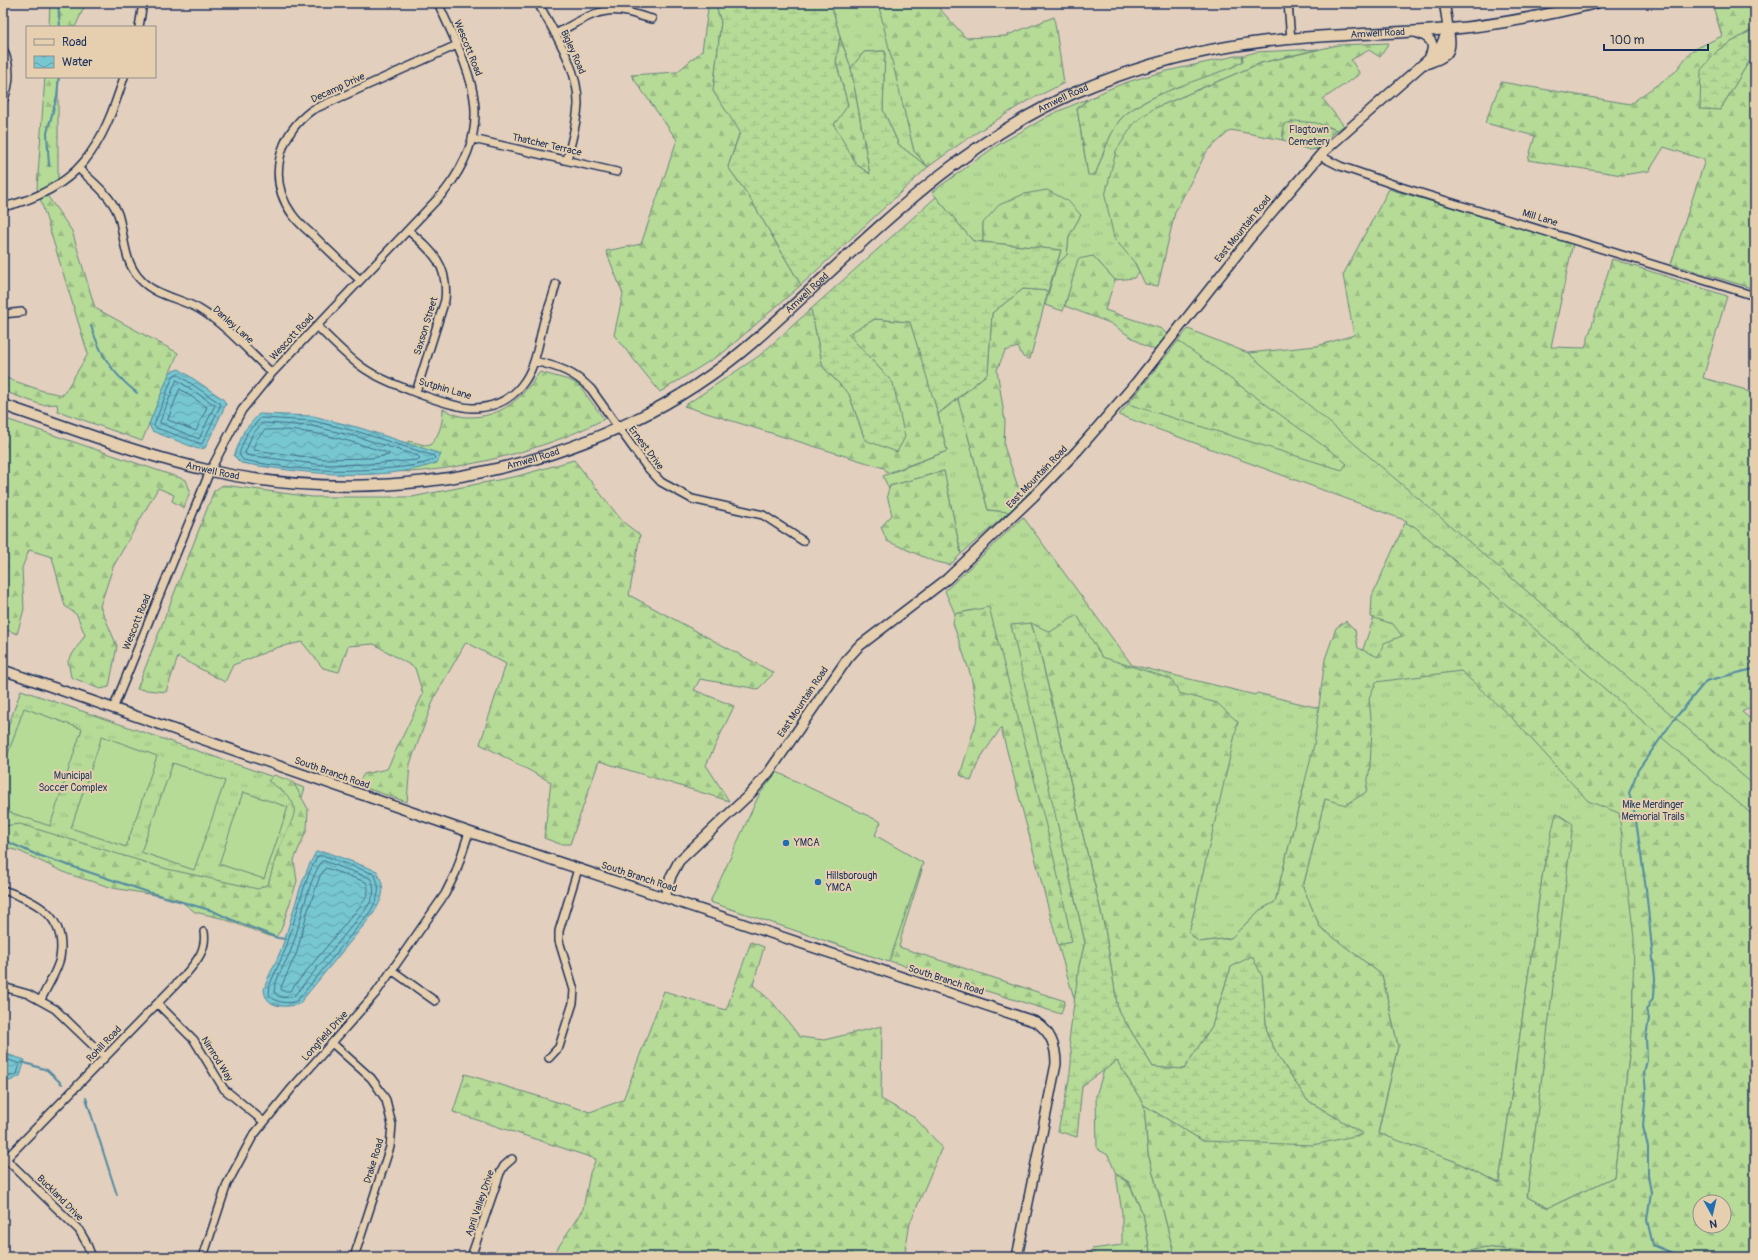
<svg xmlns="http://www.w3.org/2000/svg" width="1758" height="1260" viewBox="0 0 1758 1260" font-family="Pangolin,sans-serif">
  <defs>
    <pattern id="grass-tufts" width="24" height="20" patternUnits="userSpaceOnUse"><rect width="24" height="20" fill="#b5db97"/><path d="M3 7l-1-3M5 7V3M7 7l1-3M15 17l-1-3M17 17v-4M19 17l1-3" fill="none" stroke="#9bbc85"/></pattern>
    <pattern id="forest-firs" width="22" height="20" patternUnits="userSpaceOnUse"><rect width="22" height="20" fill="#b5db97"/><path d="M5 1l3.5 6h-7zM16 11l3.5 6h-7z" fill="#9bbc85"/></pattern>
    <pattern id="wetland-marsh" width="20" height="14" patternUnits="userSpaceOnUse"><rect width="20" height="14" fill="#b5db97"/><path d="M1 5h8M5 5V1M11 12h8M15 12V8" fill="none" stroke="#9bbc85"/></pattern>
    <pattern id="cemetery-stones" width="16" height="16" patternUnits="userSpaceOnUse"><rect width="16" height="16" fill="#b5db97"/><path d="M2 7V4a2 2 0 0 1 4 0v3zM10 15v-3a2 2 0 0 1 4 0v3z" fill="#9bbc85"/></pattern>
    <pattern id="water-waves" width="16" height="10" patternUnits="userSpaceOnUse"><rect width="16" height="10" fill="#77c7d0"/><path d="M0 5q4-4 8 0t8 0" fill="none" stroke="#61a2ac"/></pattern>
  </defs>
  <rect width="100%" height="100%" fill="#e2cfbd"/>
  <filter id="ink" filterUnits="userSpaceOnUse"><feTurbulence type="fractalNoise" baseFrequency=".025" numOctaves="2"/><feDisplacementMap in="SourceGraphic" scale="8" xChannelSelector="R" yChannelSelector="G"/><feConvolveMatrix kernelMatrix="1 2 1 2 8 2 1 2 1" color-interpolation-filters="sRGB"/></filter>
  <g filter="url(#ink)">
    <!-- grass -->
    <path fill="url(#grass-tufts)" stroke="#68857a" d="M 831,3 L 879,3 L 914,151 L 928,167 L 899,145 L 883,110 L 885,51 L 864,52 L 851,68 L 840,37 Z
      M 1319,49 L 1261,63 L 1153,109 L 1135,263 L 1139,272 L 1134,278 L 1115,280 L 1093,256 L 1072,283 L 1063,311 L 1045,305 L 1057,264 L 1067,255 L 1069,236 L 1081,215 L 983,223 L 983,242 L 973,241 L 932,192 L 996,146 L 1052,114 L 1087,99 L 1077,109 L 1088,174 L 1095,175 C 1102,157 1108,137 1119,121 C 1135,99 1214,72 1243,61 L 1242,56 L 1256,52 Z
      M 1188,329 L 1248,353 L 1755,762 L 1755,1055 L 1633,980 L 1632,1033 L 1614,1177 L 1548,1208 L 1527,1197 L 1566,877 L 1543,871 L 1499,1183 L 1454,1161 L 1378,1134 L 1398,1046 L 1382,975 L 1320,927 L 1303,887 L 1325,799 L 1304,785 L 1275,902 L 1260,910 L 1231,938 L 1199,942 L 1189,933 L 1220,797 L 1057,820 L 1085,942 L 1079,966 L 1075,1001 L 1058,945 L 1071,941 L 1067,919 L 974,610 L 955,614 L 945,591 L 1023,517 L 1132,665 L 1255,695 L 1257,693 L 1319,708 L 1319,710 L 1340,716 L 1407,521 L 1119,415 Z
      M 958,399 L 988,510 L 1009,512 L 961,554 L 944,471 L 890,486 L 889,489 L 883,476 L 947,451 L 938,414 Z
      M 21,690 L 305,788 L 265,908 L 3,834 L 3,741 Z
      M 1117,1061 L 1144,1105 L 1148,1153 L 1175,1257 L 1151,1257 L 1143,1214 L 1129,1182 L 1116,1174 L 1108,1155 L 1097,1149 L 1096,1096 L 1104,1070 Z
      M 1485,1247 L 1580,1257 L 1445,1257 Z"/>
    <!-- forest -->
    <path fill="url(#forest-firs)" stroke="#68857a" fill-rule="evenodd" d="M 50,3 L 86,3 L 75,27 L 49,27 Z
      M 705,3 L 715,3 L 721,22 L 713,91 L 740,131 L 728,167 L 748,195 L 801,285 L 724,352 L 660,392 L 614,335 L 623,294 L 606,251 L 641,244 L 677,140 L 631,75 L 677,72 L 702,51 L 708,9 Z
      M 878,3 L 937,3 L 939,8 L 966,38 L 1005,36 L 1054,17 L 1064,83 L 1022,104 L 968,138 L 928,167 L 914,151 Z
      M 1712,3 L 1755,3 L 1755,28 L 1718,50 L 1720,110 L 1748,63 L 1755,60 L 1755,289 L 1671,264 L 1705,160 L 1664,147 L 1649,171 L 1622,175 L 1528,160 L 1535,136 L 1485,123 L 1501,82 L 1630,104 L 1675,72 L 1691,51 L 1722,36 Z
      M 840,37 L 851,68 L 870,174 L 857,165 L 833,125 L 848,105 L 836,62 Z
      M 1389,43 L 1380,57 L 1369,50 L 1351,60 L 1360,74 L 1323,99 L 1344,126 L 1336,130 L 1330,127 L 1283,131 L 1283,140 L 1231,130 L 1207,151 L 1175,212 L 1158,286 L 1145,284 L 1135,263 L 1114,238 L 1105,196 L 1116,151 L 1135,122 L 1153,109 L 1261,63 L 1338,45 Z
      M 1235,56 L 1242,56 L 1243,61 L 1235,66 C 1206,78 1137,97 1119,121 C 1108,137 1102,157 1095,175 L 1088,175 L 1077,108 C 1111,78 1190,67 1235,56 Z
      M 45,77 L 58,77 L 58,181 L 44,191 L 72,231 L 95,308 L 178,353 L 142,441 L 58,411 L 57,404 L 42,405 L 3,391 L 3,377 L 43,391 L 63,395 L 88,354 L 37,188 Z
      M 1389,189 L 1573,243 L 1551,347 L 1585,348 L 1612,259 L 1727,296 L 1703,378 L 1743,389 L 1755,396 L 1755,704 L 1742,712 L 1755,723 L 1755,786 L 1248,353 L 1317,346 L 1354,335 L 1343,275 Z
      M 1047,190 L 1068,201 L 1081,215 L 1069,236 L 1067,255 L 1057,264 L 1061,250 L 983,242 L 983,223 L 999,205 L 1024,194 Z
      M 1093,256 L 1115,280 L 1105,310 L 1162,329 L 1167,335 L 1155,350 L 1143,345 L 1110,323 L 1065,306 L 1078,259 Z
      M 1023,289 L 1048,291 L 1030,359 L 1023,357 L 1018,347 L 1005,351 L 997,370 L 1005,421 L 1004,446 L 1018,487 L 1030,491 L 1009,512 L 988,510 L 958,399 L 988,373 L 992,313 Z
      M 811,309 L 823,367 L 849,394 L 865,440 L 893,383 L 847,334 L 875,319 L 910,322 L 931,386 L 947,451 L 888,473 L 884,468 L 684,406 L 759,356 Z
      M 1178,341 L 1339,457 L 1347,464 L 1342,470 L 1128,404 Z
      M 540,372 L 569,380 L 579,385 L 604,419 C 556,445 486,464 431,470 C 412,473 392,471 373,471 L 407,459 L 408,441 L 429,446 C 439,437 443,423 443,409 C 450,412 459,417 467,417 C 503,418 521,398 540,372 Z
      M 3,418 L 186,480 L 190,491 L 184,508 L 172,501 L 174,495 L 158,488 L 113,567 L 100,606 L 117,646 L 109,687 L 100,689 L 71,677 L 68,661 L 85,635 L 77,615 L 65,606 L 52,557 L 29,550 L 22,568 L 24,609 L 17,634 L 3,628 Z
      M 574,460 L 623,522 L 640,535 L 629,595 L 774,673 L 758,689 L 700,679 L 694,690 L 734,706 L 706,765 L 729,801 L 599,761 L 570,844 L 560,844 L 544,838 L 551,782 L 480,744 L 506,664 L 466,642 L 435,696 L 410,764 L 407,802 L 357,785 L 364,774 L 387,769 L 423,694 L 415,668 L 374,644 L 348,646 L 339,672 L 323,668 L 302,642 L 279,647 L 233,665 L 225,682 L 178,657 L 166,692 L 137,689 L 214,491 L 223,485 L 312,497 L 412,497 L 518,476 Z
      M 944,471 L 961,554 L 950,565 L 933,561 L 887,541 L 881,527 L 892,515 L 887,495 L 890,486 Z
      M 1405,523 L 1414,526 L 1755,817 L 1755,1257 L 1580,1257 L 1485,1247 L 1445,1257 L 1175,1257 L 1148,1153 L 1144,1105 L 1203,1141 L 1363,1134 L 1307,1100 L 1280,1059 L 1267,1035 L 1262,976 L 1231,967 L 1212,1026 L 1184,1069 L 1153,1067 L 1118,1010 L 1105,929 L 1039,648 L 1031,623 L 1050,632 L 1077,615 L 1102,657 L 1171,679 L 1179,693 L 1217,703 L 1238,722 L 1189,933 L 1199,942 L 1231,938 L 1260,910 L 1275,902 L 1314,745 L 1325,659 L 1336,628 L 1346,621 L 1355,630 L 1358,648 L 1378,657 L 1384,643 L 1402,636 L 1393,624 L 1371,617 L 1372,596 ZM 1461,671 L 1514,720 L 1588,801 L 1619,813 L 1634,938 L 1632,1033 L 1614,1177 L 1548,1208 L 1527,1197 L 1573,824 L 1556,813 L 1543,871 L 1499,1183 L 1454,1161 L 1378,1133 L 1398,1046 L 1382,975 L 1320,927 L 1303,887 L 1325,799 L 1346,805 L 1366,792 L 1370,766 L 1372,729 L 1369,698 L 1376,682 ZM 1700,1202 L 1724,1202 L 1724,1226 L 1700,1226 Z
      M 989,607 C 1017,718 1050,829 1072,942 L 1058,945 L 1001,728 L 979,760 L 971,781 L 960,775 L 978,716 L 971,676 L 953,623 L 955,614 Z
      M 274,775 L 293,782 L 308,809 L 307,829 L 294,860 L 297,881 L 281,930 L 275,938 L 221,918 L 195,912 L 178,899 L 113,888 L 68,874 L 19,851 L 3,847 L 3,826 L 20,824 L 167,869 L 258,889 L 268,884 C 272,872 275,858 280,846 C 296,811 306,805 268,781 Z
      M 914,863 L 922,870 L 903,930 L 899,947 L 1065,1001 L 1061,1014 L 828,942 Z
      M 751,942 L 764,947 L 753,985 L 773,1003 L 800,1037 L 824,1040 L 882,1026 L 881,1099 L 915,1118 L 942,1147 L 910,1223 L 904,1257 L 552,1257 L 583,1209 L 590,1173 L 596,1159 L 453,1112 L 465,1074 L 590,1112 L 623,1100 L 664,991 L 726,1010 Z
      M 1116,1174 L 1128,1182 L 1143,1214 L 1151,1257 L 1085,1257 L 1092,1249 L 1122,1245 L 1122,1213 Z"/>
    <!-- wetland -->
    <path fill="url(#wetland-marsh)" stroke="#68857a" d="M 715,3 L 831,3 L 840,37 L 836,62 L 848,105 L 834,125 L 857,165 L 870,174 L 851,68 L 864,52 L 885,51 L 883,110 L 899,145 L 928,167 L 801,285 L 748,195 L 728,167 L 740,132 L 713,91 L 721,22 Z
      M 1755,28 L 1755,60 L 1748,63 L 1720,110 L 1700,109 L 1701,70 L 1718,50 Z
      M 936,197 L 973,241 L 1061,250 L 1048,291 L 1023,289 L 992,313 L 988,373 L 938,414 L 910,322 L 875,319 L 848,334 L 893,383 L 905,437 L 897,452 L 865,440 L 849,394 L 823,367 L 811,309 Z
      M 1031,623 L 1039,648 L 1105,929 L 1118,1010 L 1153,1067 L 1184,1069 L 1212,1026 L 1231,967 L 1252,956 L 1262,976 L 1267,1035 L 1280,1059 L 1307,1100 L 1363,1134 L 1313,1145 L 1203,1141 L 1144,1105 L 1117,1061 L 1082,1086 L 1077,1137 L 1058,1131 C 1062,1111 1077,1058 1069,1041 L 1079,966 L 1085,942 L 1011,625 Z"/>
    <!-- cemetery -->
    <path fill="url(#cemetery-stones)" stroke="#68857a" d="M 1295,121 L 1317,123 L 1336,130 L 1319,149 L 1309,150 L 1283,140 L 1284,124 Z"/>
    <!-- pitch -->
    <path fill="#b5db97" stroke="#68857a" d="M 24,708 L 82,729 L 50,826 L 3,810 L 3,768 Z
      M 102,736 L 157,756 L 126,847 L 71,828 Z
      M 173,763 L 225,781 L 194,870 L 141,852 Z
      M 777,772 L 881,822 L 875,835 L 923,863 L 889,962 L 710,902 L 759,795 Z
      M 243,792 L 288,807 L 264,879 L 219,864 Z"/>
    <!-- water -->
    <path fill="url(#water-waves)" stroke="#528aa2" d="M 179,369 L 223,399 L 226,404 L 205,448 L 198,449 L 152,431 L 149,424 L 170,372 Z
      M 259,414 L 313,416 L 360,428 L 441,454 L 437,463 C 380,483 300,473 241,463 L 234,456 L 244,431 Z
      M 316,852 L 326,852 L 377,871 C 386,890 384,896 373,914 L 299,1004 C 285,1008 266,1008 264,990 C 268,974 278,960 283,944 C 294,912 299,882 316,852 Z
      M 3,1053 L 25,1060 L 20,1076 L 10,1081 L 3,1081 Z"/>
    <g fill="none" stroke-linecap="round" stroke-linejoin="round">
      <!-- shore -->
      <path stroke="#406c8c" stroke-width="1" d="M 177,374 L 221,404 L 202,444 L 156,428 L 154,425 L 173,376 Z
        M 177,380 L 215,405 L 199,439 L 160,423 Z
        M 180,389 L 207,407 L 196,431 L 168,420 Z
        M 261,418 L 313,421 L 359,432 L 434,456 L 435,458 C 424,470 342,471 323,470 C 296,469 269,465 243,460 L 239,454 L 247,433 Z
        M 263,423 L 312,426 L 358,437 L 418,456 L 420,458 L 417,460 L 371,464 L 323,465 L 246,455 L 245,453 L 252,435 Z
        M 265,430 C 309,428 347,440 388,453 L 389,455 L 371,458 L 323,459 L 254,450 L 253,448 L 257,439 Z
        M 318,856 L 325,856 L 374,874 C 382,889 378,898 370,912 L 297,1001 C 287,1004 276,1003 269,995 L 270,984 L 286,948 L 303,891 L 310,871 Z
        M 324,861 L 370,878 C 377,890 373,898 366,909 L 294,996 C 287,998 278,999 274,992 C 275,978 286,963 291,950 C 302,920 305,889 321,862 Z
        M 326,868 L 366,882 C 371,891 366,898 361,905 L 290,991 L 282,991 L 281,987 L 297,952 L 307,913 L 320,876 Z
        M 3,1058 L 20,1064 L 17,1074 L 3,1078"/>
      <!-- stream -->
      <path stroke="#528aa2" stroke-width="2" d="M 58,3 L 60,27
        M 49,166 L 47,133 L 57,96 L 59,77
        M 91,326 C 101,356 112,373 137,393
        M 3,840 L 35,854 L 148,892 L 213,911 L 230,919 L 278,938 L 286,939
        M 22,1062 L 47,1070 L 62,1084
        M 86,1098 L 117,1195
        M 1682,1257 L 1653,1245 L 1647,1220 L 1651,1192 L 1648,1176 L 1648,1147 L 1643,1126 L 1646,1091 L 1644,1073 L 1647,1060 L 1646,1037 L 1649,1018 L 1646,1010 L 1654,996 L 1655,979 L 1646,889 L 1635,814 L 1629,793 L 1638,770 L 1673,721 L 1706,681 L 1753,669 L 1755,667"/>
      <!-- minor casing -->
      <g stroke="#1b2f5e" stroke-width="10">
        <path id="minor" d="M 538,3 C 555,34 579,69 578,105 C 577,124 571,142 567,160
          M 1288,3 L 1291,40
          M 139,27 L 143,3
          M 555,34 C 575,24 597,7 621,11 C 631,12 642,17 652,19
          M 3,49 C 11,66 11,83 3,101
          M 473,139 L 617,172
          M 1320,156 L 1340,166 L 1401,187 L 1755,296
          M 78,168 C 92,181 111,196 118,214 C 125,236 123,261 140,279 C 155,296 180,298 199,309 C 226,325 249,352 272,373
          M 3,207 C 80,189 102,147 124,77
          M 408,230 C 432,251 449,265 445,300 L 416,392
          M 360,280 C 345,266 330,252 316,238 C 308,231 298,223 292,214 C 267,179 278,135 312,110 L 457,45
          M 3,314 L 22,312
          M 317,326 C 331,340 345,355 362,367 C 381,381 448,407 472,408 C 491,408 509,401 521,386 C 536,368 538,344 544,321 C 548,309 553,297 556,284
          M 535,361 C 558,367 573,371 591,389 L 646,466 L 661,482 L 692,499 L 763,515 L 803,541
          M 113,709 L 210,471 L 242,410 L 272,373 L 445,191 C 499,121 470,73 438,3
          M 3,890 C 36,901 67,916 60,958 C 57,972 47,986 41,1000
          M 393,971 L 435,1001
          M 3,987 L 28,994 L 55,1009 L 105,1057
          M 158,1004 L 194,1040 L 224,1089 L 263,1121
          M 332,1043 L 371,1078 L 379,1089 L 386,1100 L 392,1125 L 390,1147 L 354,1257
          M 549,1058 L 559,1047 L 573,1003 L 574,990 L 559,941 L 559,931 L 578,869
          M 6,1159 L 79,1230 L 86,1242 L 92,1257
          M 3,1162 L 185,975 C 196,962 207,950 204,932
          M 203,1257 L 227,1184 L 253,1136 L 292,1088 L 376,993 L 445,894 L 456,872 L 469,832
          M 471,1257 L 500,1173 L 504,1166 L 512,1159"/>
      </g>
      <!-- tertiary casing -->
      <g stroke="#1b2f5e" stroke-width="12">
        <path id="tertiary" d="M 1415,32 C 1428,36 1437,42 1430,56
          M 1426,64 C 1449,56 1453,53 1448,28 C 1447,20 1446,11 1444,3
          M 3,670 L 469,832 L 1036,1022 C 1051,1032 1056,1046 1056,1064 L 1017,1257
          M 665,897 L 671,876 L 679,861 L 751,793 L 769,772 L 848,658 L 858,647 L 947,579 L 1034,496 L 1077,451 L 1135,384 L 1250,238 L 1323,152 L 1439,50 L 1448,29"/>
      </g>
      <!-- secondary casing -->
      <g stroke="#1b2f5e" stroke-width="13">
        <g id="secondary">
          <path id="s1" d="M 3,405 C 71,428 140,455 211,471 C 395,512 608,467 752,343 C 856,252 945,150 1074,93 C 1125,71 1178,55 1233,46 C 1304,34 1378,35 1450,29 C 1499,25 1548,15 1596,3"/>
        </g>
      </g>
      <!-- minor -->
      <use href="#minor" stroke="#e5cfae" stroke-width="7"/>
      <!-- tertiary -->
      <use href="#tertiary" stroke="#e5cfae" stroke-width="9"/>
      <!-- secondary -->
      <use href="#secondary" stroke="#e5cfae" stroke-width="10"/>
    </g>
  </g>
  <!-- markers -->
  <g fill="#1f6fb2" stroke="#e5cfae" stroke-width="1.5">
    <circle cx="786" cy="843" r="4"/>
    <circle cx="818" cy="882" r="4"/>
  </g>
  <g text-anchor="middle" dominant-baseline="central" stroke-width="4" stroke-linejoin="round" paint-order="stroke">
    <!-- street labels -->
    <g font-size="10" fill="#1b2f5e" stroke="#e5cfae">
      <text stroke="none"><textPath href="#s1" startOffset="1515">Amwell Road</textPath></text>
      <text transform="translate(468 48) rotate(68)">Wescott Road</text>
      <text transform="translate(573 52) rotate(66)">Bigley Road</text>
      <text transform="translate(338 88) rotate(-25)">Decamp Drive</text>
      <text stroke="none"><textPath href="#s1" startOffset="1191">Amwell Road</textPath></text>
      <text transform="translate(547 145) rotate(13)">Thatcher Terrace</text>
      <text transform="translate(1540 218) rotate(17)">Mill Lane</text>
      <text transform="translate(1243 229) rotate(-51)">East Mountain Road</text>
      <text stroke="none"><textPath href="#s1" startOffset="868">Amwell Road</textPath></text>
      <text transform="translate(233 325) rotate(42)">Danley Lane</text>
      <text transform="translate(426 326) rotate(-73)">Saxson Street</text>
      <text transform="translate(292 337) rotate(-47)">Wescott Road</text>
      <text transform="translate(445 389) rotate(16)">Sutphin Lane</text>
      <text transform="translate(646 448) rotate(53)">Ernest Drive</text>
      <text stroke="none"><textPath href="#s1" startOffset="544">Amwell Road</textPath></text>
      <text stroke="none"><textPath href="#s1" startOffset="220">Amwell Road</textPath></text>
      <text transform="translate(1037 477) rotate(-46)">East Mountain Road</text>
      <text transform="translate(137 622) rotate(-68)">Wescott Road</text>
      <text transform="translate(803 702) rotate(-56)">East Mountain Road</text>
      <text transform="translate(332 773) rotate(19)">South Branch Road</text>
      <text transform="translate(639 877) rotate(18)">South Branch Road</text>
      <text transform="translate(946 980) rotate(18)">South Branch Road</text>
      <text transform="translate(325 1036) rotate(-48)">Longfield Drive</text>
      <text transform="translate(104 1044) rotate(-46)">Rohill Road</text>
      <text transform="translate(217 1059) rotate(58)">Nimrod Way</text>
      <text transform="translate(374 1161) rotate(-73)">Drake Road</text>
      <text transform="translate(60 1198) rotate(45)">Buckland Drive</text>
      <text transform="translate(480 1203) rotate(-71)">April Valley Drive</text>
    </g>
    <!-- park labels -->
    <g font-size="10" fill="#2a4064" stroke="#e5cfae">
      <text x="1309" y="130">Flagtown<tspan x="1309" dy="12">Cemetery</tspan></text>
      <text x="73" y="776">Municipal<tspan x="73" dy="12">Soccer Complex</tspan></text>
      <text x="1653" y="805">Mike Merdinger<tspan x="1653" dy="12">Memorial Trails</tspan></text>
    </g>
    <!-- poi labels -->
    <g font-size="10" fill="#1b2f5e" stroke="#e5cfae" text-anchor="start">
      <text x="794" y="843">YMCA</text>
      <text x="826" y="876">Hillsborough<tspan x="826" dy="12">YMCA</tspan></text>
    </g>
  </g>
  <!-- margin -->
  <rect width="1758" height="1260" fill="none" stroke="#e5cfae" stroke-width="16"/>
  <rect x="8" y="8" width="1742" height="1244" fill="none" stroke="#1b2f5e" stroke-width="1.5" filter="url(#ink)"/>
  <!-- legend -->
  <rect x="26" y="26" width="130" height="52" fill="#e5cfae" stroke="#948f8e"/>
  <rect x="34" y="39" width="20" height="6" fill="#e5cfae" stroke="#948f8e"/>
  <text x="62" y="46" font-size="12" fill="#1b2f5e">Road</text>
  <rect x="34" y="56" width="20" height="12" fill="url(#water-waves)" stroke="#948f8e"/>
  <text x="62" y="66" font-size="12" fill="#1b2f5e">Water</text>
  <!-- north arrow -->
  <g transform="translate(1712 1214) rotate(172)"><circle r="19" fill="#e5cfae" stroke="#948f8e"/>
  <path d="M0-3L7 15L0 10L-7 15Z" fill="#1f6fb2"/>
  <text y="-6" font-size="11" font-weight="bold" text-anchor="middle" fill="#1b2f5e">N</text>
  </g>
  <!-- scale -->
  <path d="M1604 44v6h104v-6" fill="none" stroke="#1b2f5e" stroke-width="2"/>
  <text x="1610" y="44" font-size="12" fill="#1b2f5e" stroke="#e5cfae" stroke-width="3" paint-order="stroke">100 m</text>
</svg>
